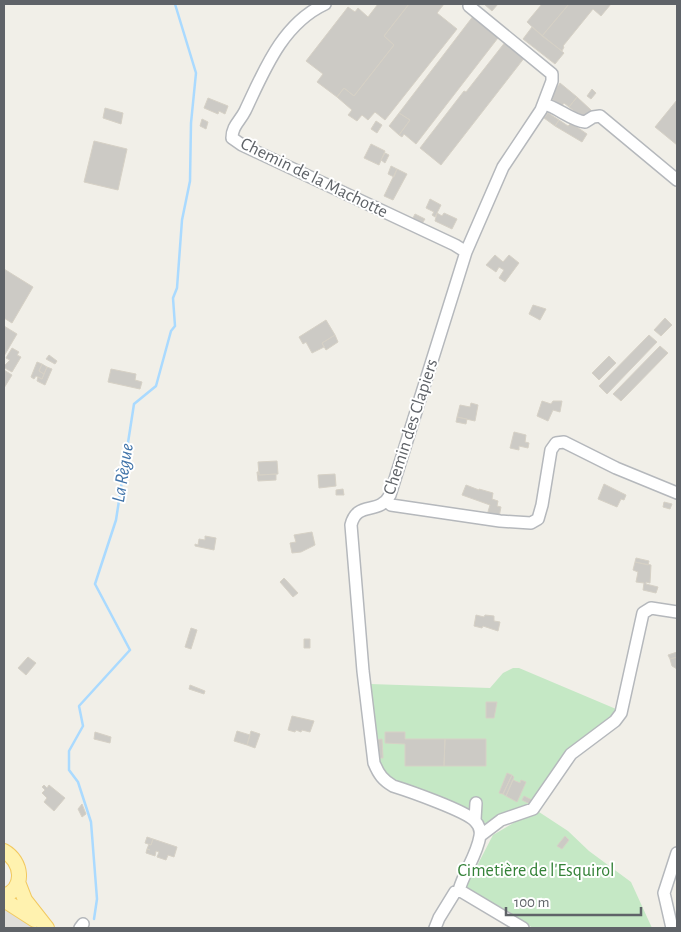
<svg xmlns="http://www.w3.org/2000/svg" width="681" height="932" viewBox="0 0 681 932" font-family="'Alegreya Sans',sans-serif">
  <rect width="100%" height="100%" fill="#f1efe8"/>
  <!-- industrial -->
  <path fill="#e0deda" d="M 4,907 L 34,928 L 4,928 Z"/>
  <!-- green -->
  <path fill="#c5e8c5" d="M 513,668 L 519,668 L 616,709 L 618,722 L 571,757 L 543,800 L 488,825 L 478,818 L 394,783 L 380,772 L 370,684 L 490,688 L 503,673 Z
    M 539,812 L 568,831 L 589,851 L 631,882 L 652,928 L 533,928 L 466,887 L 493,835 L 515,822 Z"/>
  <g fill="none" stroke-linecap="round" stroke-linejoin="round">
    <!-- stream -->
    <path stroke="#aadaff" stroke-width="2.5" d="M 94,919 L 97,899 L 91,822 L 78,782 L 69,770 L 69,751 L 83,726 L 79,706 L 130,650 L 95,584 L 116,520 L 134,404 L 156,386 L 171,331 L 175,326 L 173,298 L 177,288 L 182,220 L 190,181 L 191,123 L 196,73 L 175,4"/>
  </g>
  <!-- building -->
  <path fill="#cccac5" stroke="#d6d1c6" d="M 378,4 L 409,4 L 384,36 L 394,45 L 354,96 L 344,88 L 337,97 L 317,82 L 323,74 L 306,61 L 348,7 L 355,12 L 358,8 L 368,17 Z
    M 409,4 L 444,4 L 437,13 L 457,29 L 385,120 L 375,112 L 368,120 L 362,115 L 357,121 L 348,115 L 352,110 L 337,97 L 344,88 L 354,96 L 394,45 L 384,36 Z
    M 484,4 L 498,4 L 492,11 Z
    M 542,4 L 569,4 L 542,36 L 527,22 Z
    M 569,4 L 611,4 L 601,16 L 593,9 L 563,46 L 564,47 L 562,51 L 542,36 Z
    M 474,15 L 501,34 L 416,144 L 404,134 L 402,137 L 399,135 L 410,120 L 399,113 Z
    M 532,27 L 564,53 L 555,64 L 523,39 Z
    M 506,41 L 525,57 L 441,165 L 420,148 L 464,91 L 466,92 Z
    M 560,83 L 577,97 L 569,107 L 564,103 L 561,107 L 551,98 L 553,95 L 552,94 Z
    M 592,89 L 596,93 L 591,99 L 587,96 Z
    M 577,97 L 591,110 L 584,119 L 569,107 Z
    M 208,98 L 228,106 L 225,114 L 219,111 L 218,114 L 204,108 Z
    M 677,100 L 677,145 L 655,127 Z
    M 105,108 L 123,113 L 121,124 L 103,118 Z
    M 399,113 L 410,120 L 399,135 L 389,126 Z
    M 548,113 L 559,120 L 555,126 L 544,118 Z
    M 202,119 L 208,122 L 206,129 L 200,126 Z
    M 559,120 L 568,126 L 571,123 L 587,134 L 582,142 L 555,126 Z
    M 376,121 L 382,125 L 377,133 L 371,129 Z
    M 94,141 L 127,149 L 118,190 L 84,182 Z
    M 371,144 L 385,151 L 379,165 L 364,158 Z
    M 385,153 L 389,155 L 385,163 L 381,160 Z
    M 391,166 L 397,169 L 394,177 L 388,174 Z
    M 397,169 L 407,174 L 393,200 L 384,196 Z
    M 430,199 L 441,205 L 435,217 L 432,215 L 434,212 L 426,208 Z
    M 437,213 L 442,216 L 444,213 L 457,219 L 452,229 L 435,221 Z
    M 415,214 L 425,219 L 421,225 L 412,220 Z
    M 495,255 L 503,262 L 509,255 L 519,263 L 505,282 L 499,278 L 504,270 L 499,267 L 496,272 L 486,265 Z
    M 4,269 L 33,287 L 12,323 L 4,318 Z
    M 533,305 L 546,309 L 540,320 L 529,314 Z
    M 665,318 L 672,325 L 661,336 L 654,330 Z
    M 326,320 L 335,335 L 322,343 L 324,347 L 312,353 L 306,342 L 303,344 L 299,337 Z
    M 4,326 L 17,334 L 4,356 Z
    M 335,335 L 338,342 L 326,350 L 322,343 Z
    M 649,335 L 657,342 L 607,394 L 599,386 Z
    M 660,346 L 668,353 L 621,401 L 613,394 Z
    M 12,348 L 19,352 L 17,355 L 21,357 L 12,372 L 5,368 L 4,366 L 10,360 L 6,358 Z
    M 49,355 L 57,361 L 55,364 L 46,359 Z
    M 609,356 L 616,363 L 599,380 L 592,373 Z
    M 37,362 L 42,364 L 39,371 L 44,374 L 42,379 L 36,376 L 34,379 L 31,377 Z
    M 42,364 L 47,367 L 44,374 L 39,371 Z
    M 47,367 L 52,369 L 45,385 L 37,381 L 38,377 L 42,379 Z
    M 111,369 L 136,374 L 135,380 L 142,382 L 140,389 L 108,382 Z
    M 4,370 L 12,375 L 4,388 Z
    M 542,401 L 551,404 L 553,401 L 562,401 L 560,412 L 553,410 L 548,421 L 537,416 Z
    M 471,403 L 478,405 L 475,421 L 457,417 L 460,405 L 470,407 Z
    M 457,417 L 467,419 L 466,424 L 456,422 Z
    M 514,432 L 526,435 L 525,442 L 529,443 L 528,448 L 519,446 L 519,450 L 510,448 Z
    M 277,461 L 278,474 L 259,475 L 258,462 Z
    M 257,472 L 259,472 L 259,475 L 276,474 L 276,480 L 258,481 Z
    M 335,474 L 336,486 L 319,488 L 318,475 Z
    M 604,484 L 626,495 L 624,500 L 621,499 L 617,507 L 598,499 Z
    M 466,485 L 479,490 L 479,489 L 493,493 L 492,499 L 498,501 L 497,506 L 501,507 L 499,517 L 487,515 L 490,505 L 462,495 Z
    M 343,489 L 344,495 L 336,495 L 336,490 Z
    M 664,502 L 672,504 L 670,509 L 663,507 Z
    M 312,532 L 315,545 L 301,552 L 292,553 L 290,543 L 296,542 L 294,535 Z
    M 205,536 L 216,538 L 214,550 L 195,546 L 195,544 L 198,545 L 199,539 L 205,540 Z
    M 636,558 L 649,561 L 648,565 L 635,562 Z
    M 635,562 L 651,565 L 650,583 L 646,582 L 646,584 L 658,587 L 656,593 L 643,590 L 644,583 L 636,582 L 638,572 L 633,570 Z
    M 284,578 L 298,593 L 293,597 L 280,582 Z
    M 476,615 L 484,617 L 485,615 L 494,616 L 494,621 L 500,622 L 498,631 L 483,626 L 482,628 L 474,626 Z
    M 191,628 L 197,630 L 191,649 L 185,647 Z
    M 304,639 L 310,639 L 310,648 L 304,648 Z
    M 677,652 L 677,657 L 670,659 L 668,655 Z
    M 28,657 L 36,663 L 26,675 L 18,668 Z
    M 677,657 L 677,669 L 672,666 L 670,659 Z
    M 190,685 L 205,691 L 204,694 L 189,689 Z
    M 486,702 L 497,702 L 494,718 L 486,718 Z
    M 292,716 L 314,721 L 310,732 L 302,730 L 301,732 L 296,730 L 295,732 L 288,730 Z
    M 237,731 L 250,735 L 247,745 L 234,741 Z
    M 251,731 L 260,734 L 255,748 L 247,745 Z
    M 95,732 L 111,737 L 110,743 L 94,739 Z
    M 385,732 L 405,732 L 405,739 L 445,739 L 444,766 L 405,766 L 405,744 L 385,743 Z
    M 382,739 L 383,758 L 376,758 L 375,740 Z
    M 445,739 L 486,739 L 486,766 L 444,766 Z
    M 507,773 L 512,775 L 503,794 L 499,793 Z
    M 512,775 L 514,777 L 506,796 L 503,794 Z
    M 513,780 L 520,783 L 521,780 L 526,782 L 517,802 L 506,796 Z
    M 44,785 L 47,788 L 49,785 L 65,798 L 54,811 L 44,802 L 47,798 L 42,793 L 45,790 L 42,787 Z
    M 524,796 L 532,800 L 530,804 L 522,800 Z
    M 82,804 L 86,814 L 82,817 L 78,809 Z
    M 565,836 L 569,840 L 562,849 L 557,846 Z
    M 147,837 L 153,839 L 151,845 L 145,843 Z
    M 153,839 L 177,847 L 174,857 L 168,855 L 166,860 L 157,857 L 159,852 L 156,851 L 155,856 L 146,853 L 147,849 L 150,850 L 147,849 L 149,844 L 151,845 Z"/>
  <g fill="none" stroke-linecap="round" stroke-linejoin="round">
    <!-- minor casing -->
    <g stroke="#b5b8bc" stroke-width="14">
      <path id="minor" d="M 325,4 C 282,24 264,71 245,111 C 240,121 232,126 232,138 L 242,145 L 455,245 L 466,252
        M 544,104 C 557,107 572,121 585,122 L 593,117 L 600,116 L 677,180
        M 387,501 L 391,505 L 500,521 L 531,523 L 538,519 L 542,505 L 551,450 L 556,443 L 564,442 L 616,468 L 677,493
        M 475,820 L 476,803
        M 480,836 L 501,820 L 533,809 L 571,754 L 615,721 L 621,713 L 643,613 L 651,608 L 677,612
        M 459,890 L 523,928
        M 80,928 L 83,924
        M 435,928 L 439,918 L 455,892 L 459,890 C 464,872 477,855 480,836 C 481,831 479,825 475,821 C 466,811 409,791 393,786 C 383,780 379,775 374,763 L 363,671 L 351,525 C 357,500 379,516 390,495 L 466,252 L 503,167 L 541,110 L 552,81 L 552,74 L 469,6
        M 672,928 L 664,893 L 677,853"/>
    </g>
    <!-- major casing -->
    <g stroke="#f2c960" stroke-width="16">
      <path id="major" d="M 4,851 C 22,861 26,888 4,896
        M 18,882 L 25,900 L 47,928
        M 4,900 L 35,920"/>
    </g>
    <!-- minor -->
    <use href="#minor" stroke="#fff" stroke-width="11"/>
    <!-- major -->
    <use href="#major" stroke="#fff2af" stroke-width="14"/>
  </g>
  <g text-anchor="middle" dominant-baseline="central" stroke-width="4" stroke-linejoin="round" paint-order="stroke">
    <!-- street labels -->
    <g font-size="18" fill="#5f6368" stroke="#fff">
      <text transform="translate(314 178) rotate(26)">Chemin de la Machotte</text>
      <text transform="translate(411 427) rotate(-72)">Chemin des Clapiers</text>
    </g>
    <!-- park labels -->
    <g font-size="18" fill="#348238" stroke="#fff">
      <text x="536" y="871">Cimetière de l'Esquirol</text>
    </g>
    <!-- water labels -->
    <g font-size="19" font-style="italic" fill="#4174aa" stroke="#fff">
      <text transform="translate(123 473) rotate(-81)">La Règue</text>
    </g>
  </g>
  <!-- border -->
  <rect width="681" height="932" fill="none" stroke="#5f6368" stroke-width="10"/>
  <!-- scale -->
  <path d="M506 907v8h135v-8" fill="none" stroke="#5f6368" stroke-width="2.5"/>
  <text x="514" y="907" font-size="15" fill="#5f6368" stroke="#ffffff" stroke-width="4" paint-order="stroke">100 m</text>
</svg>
